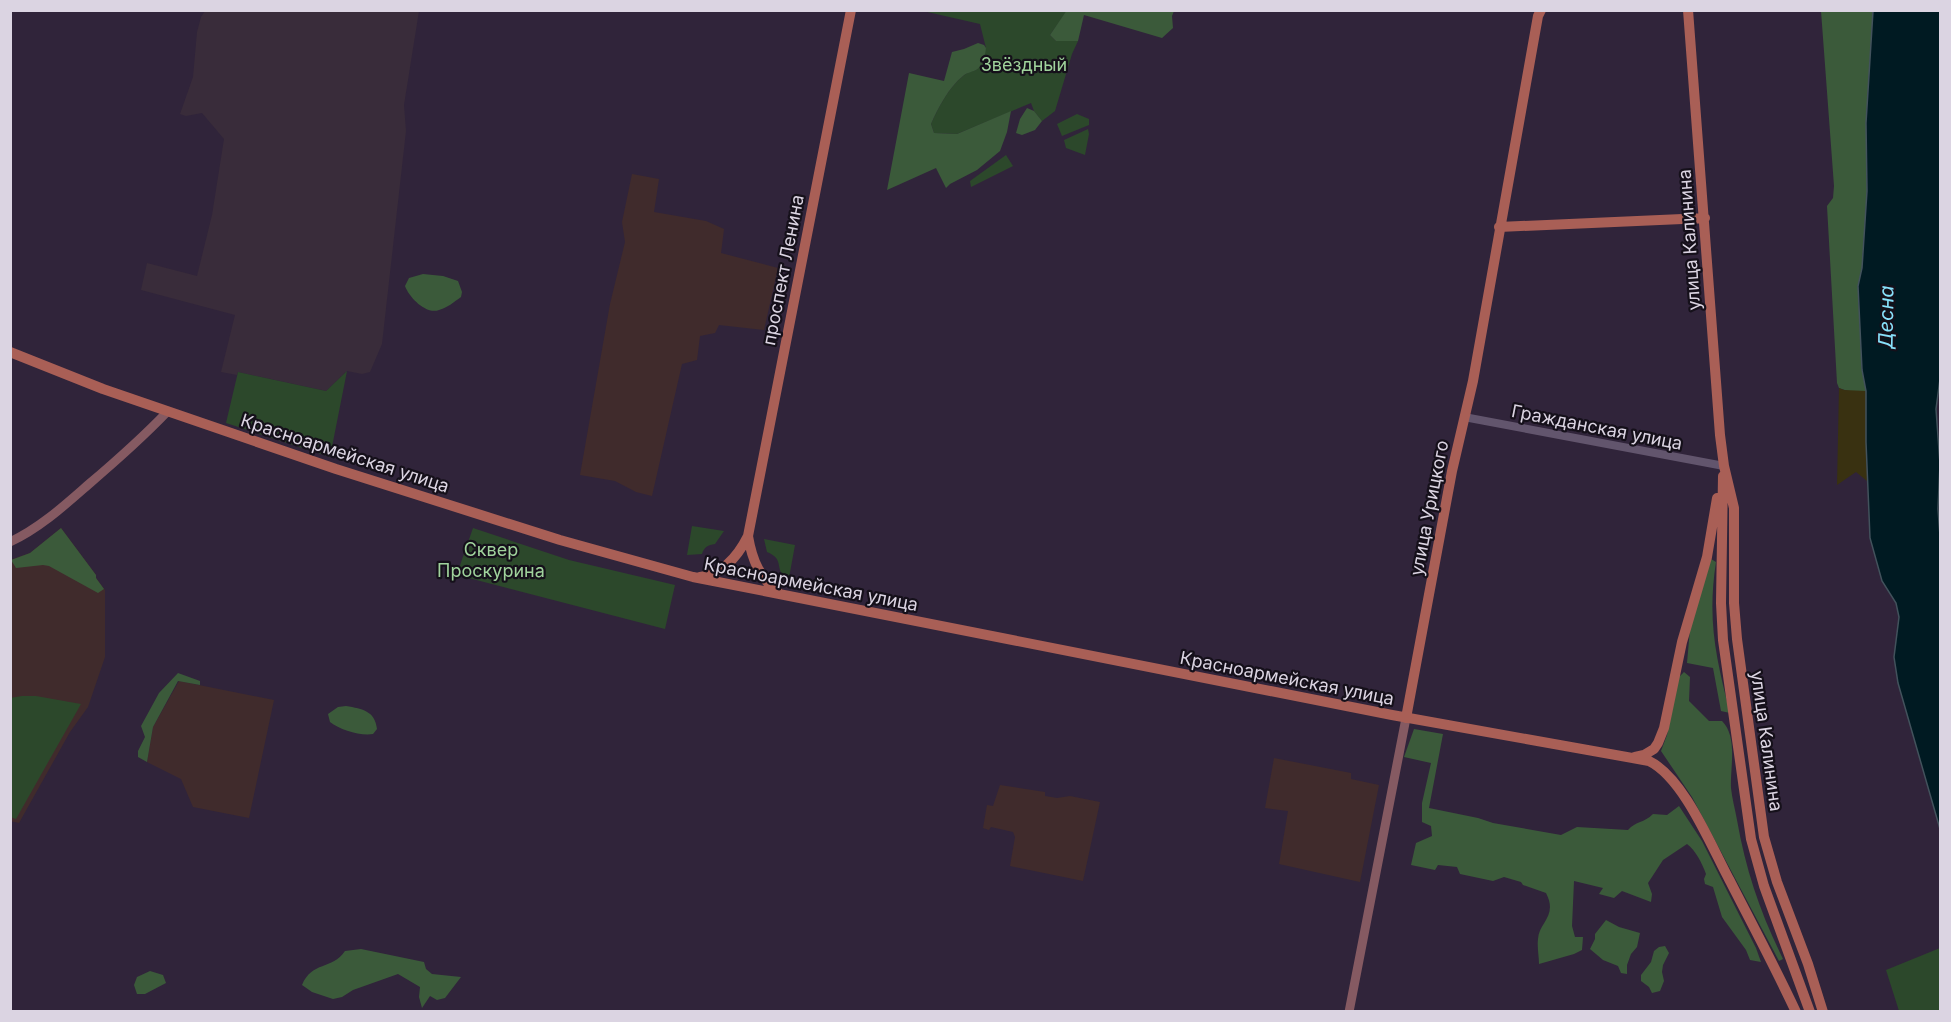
<svg xmlns="http://www.w3.org/2000/svg" width="1951" height="1022" viewBox="0 0 1951 1022" font-family="Inter,sans-serif">
  <rect width="100%" height="100%" fill="#30243a"/>
  <!-- commercial -->
  <path fill="#392c3a" d="M 205,11 L 419,11 L 404,105 L 406,131 L 382,344 L 370,372 L 362,374 L 347,371 L 326,391 L 238,372 L 237,375 L 221,372 L 235,315 L 141,290 L 147,263 L 197,276 L 212,215 L 224,139 L 202,113 L 186,116 L 180,114 L 193,77 L 197,32 L 201,17 Z"/>
  <!-- education -->
  <path fill="#402b2c" d="M 632,174 L 659,179 L 654,212 L 706,221 L 724,229 L 721,253 L 778,268 L 764,330 L 719,325 L 715,333 L 700,336 L 697,360 L 682,364 L 652,496 L 636,492 L 615,481 L 580,475 L 610,304 L 625,242 L 622,222 Z
    M 61,528 L 96,575 L 96,578 L 105,590 L 105,657 L 88,707 L 70,732 L 19,823 L 10,821 L 10,560 L 30,553 Z
    M 179,681 L 274,700 L 249,818 L 193,807 L 181,779 L 147,762 L 153,727 Z
    M 1274,758 L 1351,773 L 1351,779 L 1379,785 L 1360,882 L 1279,864 L 1288,811 L 1265,808 Z
    M 1000,785 L 1045,792 L 1045,796 L 1057,798 L 1070,796 L 1100,802 L 1083,881 L 1010,866 L 1015,837 L 1013,832 L 991,827 L 989,830 L 983,828 L 987,805 L 993,806 Z"/>
  <!-- green -->
  <path fill="#2c482b" d="M 923,11 L 1067,11 L 1050,35 L 1056,41 L 1078,41 L 1072,54 L 1055,111 L 1042,121 L 1034,111 L 1031,103 L 957,134 L 934,133 L 931,124 C 938,108 949,87 963,76 C 966,73 972,71 976,70 L 986,48 L 980,24 Z
    M 1077,114 L 1089,119 L 1089,125 L 1062,136 L 1057,124 Z
    M 1088,129 L 1089,134 L 1085,155 L 1066,148 L 1064,140 Z
    M 1006,155 L 1013,166 L 971,187 L 970,181 Z
    M 347,371 L 330,457 L 226,423 L 238,372 L 326,391 Z
    M 692,526 L 724,531 L 715,544 C 708,545 704,547 702,554 L 687,555 Z
    M 473,528 L 569,560 L 675,585 L 665,629 L 461,576 L 458,571 Z
    M 764,539 L 795,545 L 789,578 C 772,572 787,560 767,552 Z
    M 22,696 L 36,696 L 81,704 L 16,819 L 10,817 L 10,698 Z
    M 1940,948 L 1940,1011 L 1899,1011 L 1886,970 Z"/>
  <!-- forest -->
  <path fill="#3b5a3a" d="M 1067,10 L 1174,11 L 1172,16 L 1173,28 L 1162,38 L 1084,15 L 1078,41 L 1056,41 L 1050,35 Z
    M 1821,11 L 1873,11 L 1866,123 L 1867,191 L 1862,268 L 1858,286 L 1862,370 L 1866,391 C 1859,393 1846,391 1839,388 L 1837,383 L 1827,206 L 1833,198 L 1834,186 Z
    M 978,43 L 984,45 L 986,48 C 985,56 983,66 976,70 C 972,72 966,73 963,76 C 949,87 938,108 931,124 L 934,133 L 957,134 L 1011,111 L 1007,132 L 1000,151 L 977,170 L 950,184 L 946,188 L 936,168 L 887,190 L 909,73 L 944,81 L 952,52 L 964,49 Z
    M 1027,108 L 1034,111 L 1042,121 L 1035,130 L 1022,135 L 1016,133 L 1020,119 Z
    M 423,274 L 443,276 L 458,281 L 462,292 L 461,297 C 454,302 447,308 439,310 C 426,315 409,297 405,286 L 409,278 Z
    M 61,528 L 96,575 L 96,578 L 104,589 L 98,593 L 49,566 L 43,565 L 16,568 L 11,560 L 30,553 Z
    M 1711,559 L 1716,562 C 1707,620 1716,658 1730,713 L 1721,711 L 1713,668 L 1687,663 L 1690,629 Z
    M 1684,672 L 1690,677 L 1689,701 L 1709,721 L 1722,721 C 1738,737 1730,767 1731,788 C 1732,798 1735,809 1737,820 C 1746,871 1760,912 1783,959 L 1779,961 L 1692,797 L 1661,751 L 1667,735 L 1679,677 Z
    M 178,673 L 200,681 L 200,685 L 178,681 L 153,727 L 147,762 L 138,757 L 138,751 L 145,737 L 141,726 L 159,693 Z
    M 346,706 C 363,709 375,711 377,729 L 373,734 C 360,736 340,730 330,722 L 328,714 L 338,707 Z
    M 1414,729 L 1443,734 L 1429,808 L 1478,818 L 1493,823 L 1561,835 L 1577,827 L 1628,830 C 1636,821 1644,823 1653,814 L 1667,815 L 1679,806 L 1702,841 L 1756,948 L 1761,962 L 1750,960 L 1746,950 L 1722,917 L 1713,887 L 1705,884 L 1704,879 L 1706,874 C 1702,863 1696,851 1687,844 L 1663,860 L 1648,883 L 1652,894 L 1651,902 L 1622,891 L 1614,898 L 1599,894 L 1603,888 L 1574,881 L 1572,926 L 1575,937 L 1583,937 L 1582,950 L 1574,954 L 1539,964 C 1539,956 1537,947 1538,939 C 1539,922 1558,916 1546,893 L 1523,885 L 1521,882 L 1504,877 L 1493,881 L 1460,874 L 1457,867 L 1438,865 L 1435,870 L 1411,865 L 1416,843 L 1432,836 L 1431,826 L 1422,822 L 1422,803 L 1431,763 L 1404,757 Z
    M 1606,920 L 1619,927 L 1640,933 L 1637,947 L 1631,954 L 1627,965 L 1627,974 L 1621,973 L 1618,966 L 1603,960 L 1590,949 L 1595,939 L 1595,934 Z
    M 1665,946 L 1669,953 L 1663,965 L 1662,972 L 1664,981 L 1660,991 L 1652,993 L 1649,987 L 1641,981 L 1641,975 L 1651,962 L 1654,951 L 1659,947 Z
    M 361,949 L 424,962 L 426,969 L 432,974 L 461,977 L 445,998 L 437,1000 L 430,996 L 422,1008 L 419,997 L 420,987 L 398,974 L 353,990 L 342,997 L 333,999 L 312,992 L 302,985 C 312,961 332,970 345,951 Z
    M 150,971 L 163,975 L 166,983 L 145,994 L 137,994 L 134,985 L 137,977 Z"/>
  <!-- sand -->
  <path fill="#393111" d="M 1839,388 L 1844,390 L 1866,391 L 1867,481 L 1856,472 L 1837,485 Z"/>
  <!-- water -->
  <path fill="#001a22" stroke="#42525c" stroke-width="1.5" d="M 1873,11 L 1940,11 L 1940,379 L 1936,409 L 1940,464 L 1938,509 L 1940,536 L 1940,829 L 1898,683 L 1894,657 L 1899,617 L 1896,603 L 1882,581 L 1870,538 L 1866,442 L 1866,391 L 1862,370 L 1858,286 L 1862,268 L 1867,191 L 1866,123 Z"/>
  <g fill="none" stroke-linecap="round" stroke-linejoin="round">
    <!-- tertiary -->
    <path stroke="#62556d" stroke-width="8" d="M 1464,417 L 1724,466"/>
    <!-- secondary -->
    <path stroke="#855a62" stroke-width="9" d="M 10,542 C 40,528 65,505 89,484 C 116,461 142,438 167,412
      M 1349,1012 L 1406,718"/>
    <!-- primary -->
    <path stroke="#a95f56" stroke-width="10" d="M 1688,10 L 1720,435 L 1724,466 L 1734,508 L 1734,603 L 1737,639 L 1764,837 L 1777,882 L 1808,964 L 1823,1012
      M 1499,227 L 1705,218
      M 10,352 L 103,389 L 336,469 L 560,540 L 693,577 L 1392,715 L 1649,761 C 1684,778 1711,846 1730,881 C 1752,924 1775,967 1796,1012
      M 1723,476 L 1721,603 L 1723,640 L 1751,839 L 1764,886 L 1810,1012
      M 748,536 C 752,560 760,579 780,594
      M 700,577 C 723,574 738,556 748,536 L 851,10
      M 1406,718 L 1452,471 L 1473,381 L 1538,16 L 1541,10
      M 1635,757 L 1644,755 L 1654,749 L 1658,743 L 1664,728 L 1682,642 L 1707,557 L 1717,498"/>
  </g>
  <g text-anchor="middle" dominant-baseline="central" stroke-width="4.5" stroke-linejoin="round" paint-order="stroke">
    <!-- park labels -->
    <g font-size="18" fill="#a0d39c" stroke="#15101a">
      <text x="1024" y="64">Звёздный</text>
      <text x="491" y="549">Сквер<tspan x="491" dy="21">Проскурина</tspan></text>
    </g>
    <!-- street labels -->
    <g font-size="18" fill="#dbd4e2" stroke="#15101a">
      <text transform="translate(1689 240) rotate(-94)">улица Калинина</text>
      <text transform="translate(783 270) rotate(-79)">проспект Ленина</text>
      <text transform="translate(1597 427) rotate(11)">Гражданская улица</text>
      <text transform="translate(345 453) rotate(18)">Красноармейская улица</text>
      <text transform="translate(1429 508) rotate(-79)">улица Урицкого</text>
      <text transform="translate(811 584) rotate(11)">Красноармейская улица</text>
      <text transform="translate(1287 678) rotate(11)">Красноармейская улица</text>
      <text transform="translate(1767 741) rotate(82)">улица Калинина</text>
    </g>
    <!-- water labels -->
    <g font-size="20" font-style="italic" fill="#88e1fb" stroke="#15101a">
      <text transform="translate(1886 317) rotate(-89)">Десна</text>
    </g>
  </g>
  <!-- border -->
  <rect width="1951" height="1022" fill="none" stroke="#dbd4e2" stroke-width="24"/>
</svg>
